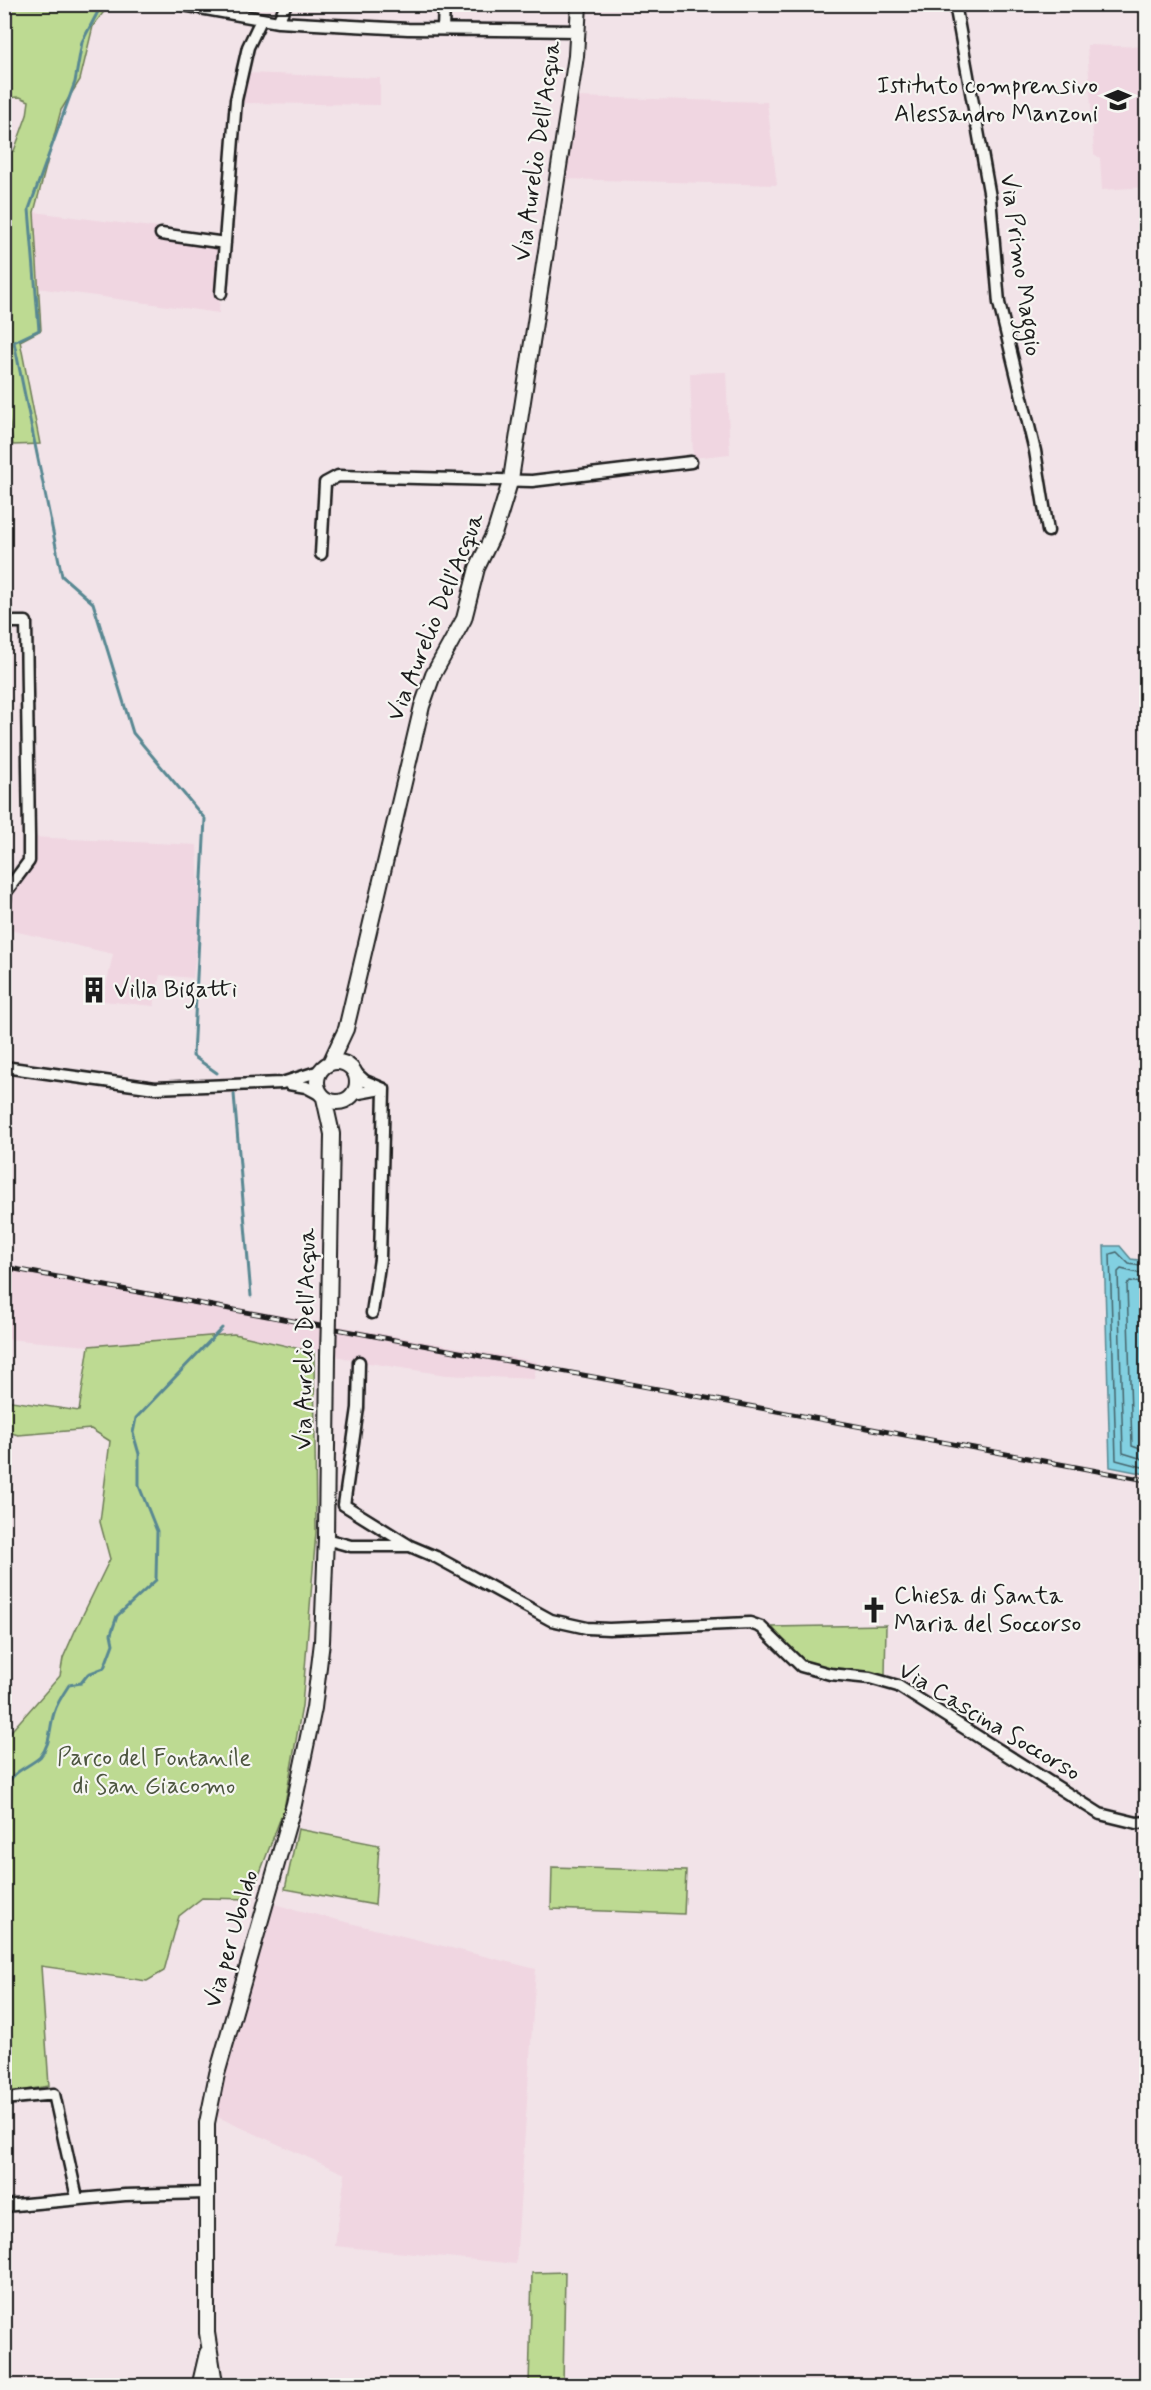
<svg xmlns="http://www.w3.org/2000/svg" width="1151" height="2390" viewBox="0 0 1151 2390" font-family="Mynerve,sans-serif">
  <rect width="100%" height="100%" fill="#f2e3e8"/>
  <filter id="ink" filterUnits="userSpaceOnUse"><feTurbulence type="fractalNoise" baseFrequency=".0167" numOctaves="2"/><feDisplacementMap in="SourceGraphic" scale="12" xChannelSelector="R" yChannelSelector="G"/><feConvolveMatrix kernelMatrix="1 2 1 2 8 2 1 2 1" color-interpolation-filters="sRGB"/></filter>
  <g filter="url(#ink)">
    <!-- built -->
    <path fill="#f0d6e1" d="M 1087,45 L 1146,47 L 1146,187 L 1102,190 L 1100,158 L 1094,154 Z
      M 245,73 L 380,78 L 380,105 L 241,103 Z
      M 575,97 L 767,102 L 777,185 L 563,179 Z
      M 34,212 L 222,236 L 219,313 L 37,288 Z
      M 726,372 L 730,454 L 693,458 L 690,373 Z
      M 23,834 L 29,837 L 197,845 L 200,914 L 193,978 L 160,975 L 154,1006 L 103,1001 L 113,954 L 5,929 L 5,891 L 23,860 Z
      M 4,1265 L 537,1362 L 534,1379 L 446,1375 L 363,1362 L 234,1334 L 89,1346 L 5,1339 Z
      M 273,1904 L 536,1969 L 516,2264 L 335,2246 L 345,2174 L 213,2115 Z"/>
    <!-- green -->
    <path fill="#bdda92" stroke="#6c7b57" stroke-width="1.5" d="M 73,5 L 109,5 L 93,26 L 80,80 L 61,110 L 34,212 L 41,330 L 20,341 L 40,444 L 13,445 L 4,389 L 4,151 L 14,151 L 27,115 L 29,101 L 20,97 L 5,98 L 5,7 L 59,9 Z
      M 234,1334 L 314,1352 L 316,1532 L 302,1706 L 284,1809 L 250,1899 L 202,1898 L 179,1916 L 164,1971 L 147,1981 L 41,1966 L 49,2086 L 9,2093 L 4,2066 L 5,1738 L 60,1676 L 63,1658 L 75,1631 L 110,1559 L 100,1522 L 110,1441 L 91,1429 L 18,1435 L 5,1431 L 5,1400 L 79,1411 L 89,1346 Z
      M 886,1625 L 885,1676 C 858,1675 823,1678 800,1658 C 790,1649 781,1637 772,1627 Z
      M 298,1829 L 379,1845 L 375,1905 L 285,1889 Z
      M 552,1867 L 686,1871 L 684,1914 L 551,1909 Z
      M 565,2272 L 563,2385 L 529,2385 L 532,2273 Z"/>
    <!-- water -->
    <path fill="#82d0e1" stroke="#598892" stroke-width="1.5" d="M 1104,1246 L 1120,1246 L 1131,1259 L 1146,1261 L 1146,1474 L 1110,1467 Z"/>
    <g fill="none" stroke-linecap="round" stroke-linejoin="round">
      <!-- shore -->
      <path stroke="#45646b" stroke-width="1.5" d="M 1146,1267 L 1129,1264 L 1117,1252 L 1110,1254 L 1116,1460 L 1146,1468
        M 1146,1275 L 1121,1269 L 1118,1272 L 1123,1453 L 1146,1460
        M 1146,1284 L 1130,1281 L 1127,1285 L 1132,1446 L 1146,1451"/>
      <!-- stream -->
      <path stroke="#598892" stroke-width="3" d="M 102,4 L 82,42 L 75,82 L 29,209 L 39,330 L 14,342 L 62,576 L 93,603 L 133,733 L 205,819 L 193,1056 L 217,1073
        M 234,1094 L 251,1296
        M 4,1841 C 14,1823 0,1805 7,1787 C 12,1770 28,1768 40,1757 C 51,1744 49,1729 54,1713 C 57,1703 63,1694 69,1685 L 81,1683 L 88,1674 L 104,1668 L 113,1644 L 111,1634 L 117,1616 L 156,1580 L 157,1531 L 139,1486 L 139,1454 L 133,1433 L 136,1418 L 222,1328"/>
      <!-- minor casing -->
      <g stroke="#1c1c1c" stroke-width="15">
        <path id="minor" d="M 178,4 L 278,22 L 408,29 L 578,31
          M 955,4 L 990,197 L 999,303 L 1035,451 L 1048,531
          M 278,22 L 286,4
          M 443,29 L 444,4
          M 161,234 L 225,243
          M 221,293 L 236,100 L 248,47 L 261,20
          M 321,554 L 325,483 L 338,476 L 532,481 L 691,462
          M 4,622 L 26,622 L 29,837 L 29,861 L 6,892 L 4,906
          M 4,1067 L 155,1088 L 282,1083 L 320,1071
          M 354,1071 L 365,1081 L 384,1089
          M 289,1084 L 306,1087 L 321,1095
          M 354,1094 L 381,1089
          M 372,1313 L 380,1259 L 384,1089
          M 359,1362 L 358,1408 L 344,1505 L 410,1546 L 436,1557 L 551,1620 L 587,1628 L 609,1629 L 750,1623 L 761,1627 L 801,1666 L 830,1674 L 870,1678 L 898,1686 L 1100,1814 L 1137,1823 L 1146,1822
          M 326,1544 L 333,1541 L 351,1546 L 410,1546
          M 4,2099 L 54,2094 L 77,2198
          M 4,2206 L 125,2195 L 207,2193"/>
      </g>
      <!-- tertiary casing -->
      <g stroke="#1c1c1c" stroke-width="18">
        <path id="tertiary" d="M317 1082a20 20 0 1 1 40 0a20 20 0 1 1-40 0Z
          M 330,1063 L 346,1029 L 422,706 L 433,675 L 464,619 L 477,568 L 495,531 L 511,479 L 576,56 L 579,4
          M 324,1098 L 332,1134 L 329,1317
          M 200,2383 L 207,2353
          M 215,2383 L 207,2333 L 207,2123 L 217,2074 L 294,1804 L 314,1708 L 322,1642 L 326,1538 L 328,1356"/>
      </g>
      <!-- minor -->
      <use href="#minor" stroke="#f6f6f2" stroke-width="10"/>
      <!-- tertiary -->
      <use href="#tertiary" stroke="#f6f6f2" stroke-width="14"/>
      <!-- rail casing -->
      <g stroke="#1c1c1c" stroke-width="5">
        <path id="rail" d="M 4,1267 L 1146,1480"/>
      </g>
      <!-- rail -->
      <use href="#rail" stroke="#f6f6f2" stroke-width="3" stroke-dasharray="9" stroke-linecap="butt"/>
      <!-- tertiary-bridge casing -->
      <g stroke="#1c1c1c" stroke-width="18" stroke-linecap="butt">
        <path id="tertiary-bridge" d="M 328,1356 L 329,1317"/>
      </g>
      <!-- tertiary-bridge -->
      <use href="#tertiary-bridge" stroke="#f6f6f2" stroke-width="14"/>
    </g>
  </g>
  <!-- icons -->
  <defs>
    <g id="school-bare" transform="scale(2.07)"><path d="M0-5L7-2L0 1L-7-2ZM-4 1L0 2.5L4 1V4Q0 6-4 4Z" fill="#1c1c1c" stroke="#f6f6f2" stroke-width="2.5" paint-order="stroke"/></g>
    <g id="building-bare" transform="scale(2.07)"><path d="M-4-6H4V6H1V3H-1V6H-4ZM-2.5-4.3h1.7v1.8h-1.7ZM.8-4.3h1.7v1.8H.8ZM-2.5-1h1.7V.8h-1.7ZM.8-1h1.7V.8H.8Z" fill="#1c1c1c" stroke="#f6f6f2" stroke-width="2.5" paint-order="stroke"/></g>
    <g id="church-bare" transform="scale(2.07)"><path d="M-1.2-6h2.4v3.5h3.3v2.4h-3.3V6h-2.4V-.1h-3.3v-2.4h3.3Z" fill="#1c1c1c" stroke="#f6f6f2" stroke-width="2.5" paint-order="stroke"/></g>
  </defs>
  <g fill-rule="evenodd">
    <use href="#school-bare" x="1118" y="100"/>
    <use href="#building-bare" x="94" y="990"/>
    <use href="#church-bare" x="874" y="1610"/>
  </g>
  <g text-anchor="middle" dominant-baseline="central" stroke-width="4.5" stroke-linejoin="round" paint-order="stroke">
    <!-- poi labels -->
    <g font-size="24" fill="#1c1c1c" stroke="#f6f6f2" text-anchor="start">
      <text x="1098" y="86" text-anchor="end">Istituto comprensivo<tspan x="1098" dy="28">Alessandro Manzoni</tspan></text>
      <text x="114" y="990">Villa Bigatti</text>
      <text x="894" y="1596">Chiesa di Santa<tspan x="894" dy="28">Maria del Soccorso</tspan></text>
    </g>
    <!-- street labels -->
    <g font-size="24" fill="#1c1c1c" stroke="#f6f6f2">
      <text transform="translate(538 151) rotate(-82)">Via Aurelio Dell'Acqua</text>
      <text transform="translate(1020 265) rotate(82)">Via Primo Maggio</text>
      <text transform="translate(436 617) rotate(-68)">Via Aurelio Dell'Acqua</text>
      <text transform="translate(306 1339) rotate(-89)">Via Aurelio Dell'Acqua</text>
      <text transform="translate(989 1722) rotate(31)">Via Cascina Soccorso</text>
      <text transform="translate(232 1939) rotate(-74)">Via per Uboldo</text>
    </g>
    <!-- park labels -->
    <g font-size="24" fill="#4c553f" stroke="#f6f6f2">
      <text x="154" y="1758">Parco del Fontanile<tspan x="154" dy="28">di San Giacomo</tspan></text>
    </g>
  </g>
  <!-- margin -->
  <rect width="1151" height="2390" fill="none" stroke="#f6f6f2" stroke-width="24"/>
  <rect x="12" y="12" width="1127" height="2366" fill="none" stroke="#1c1c1c" stroke-width="2" filter="url(#ink)"/>
</svg>
